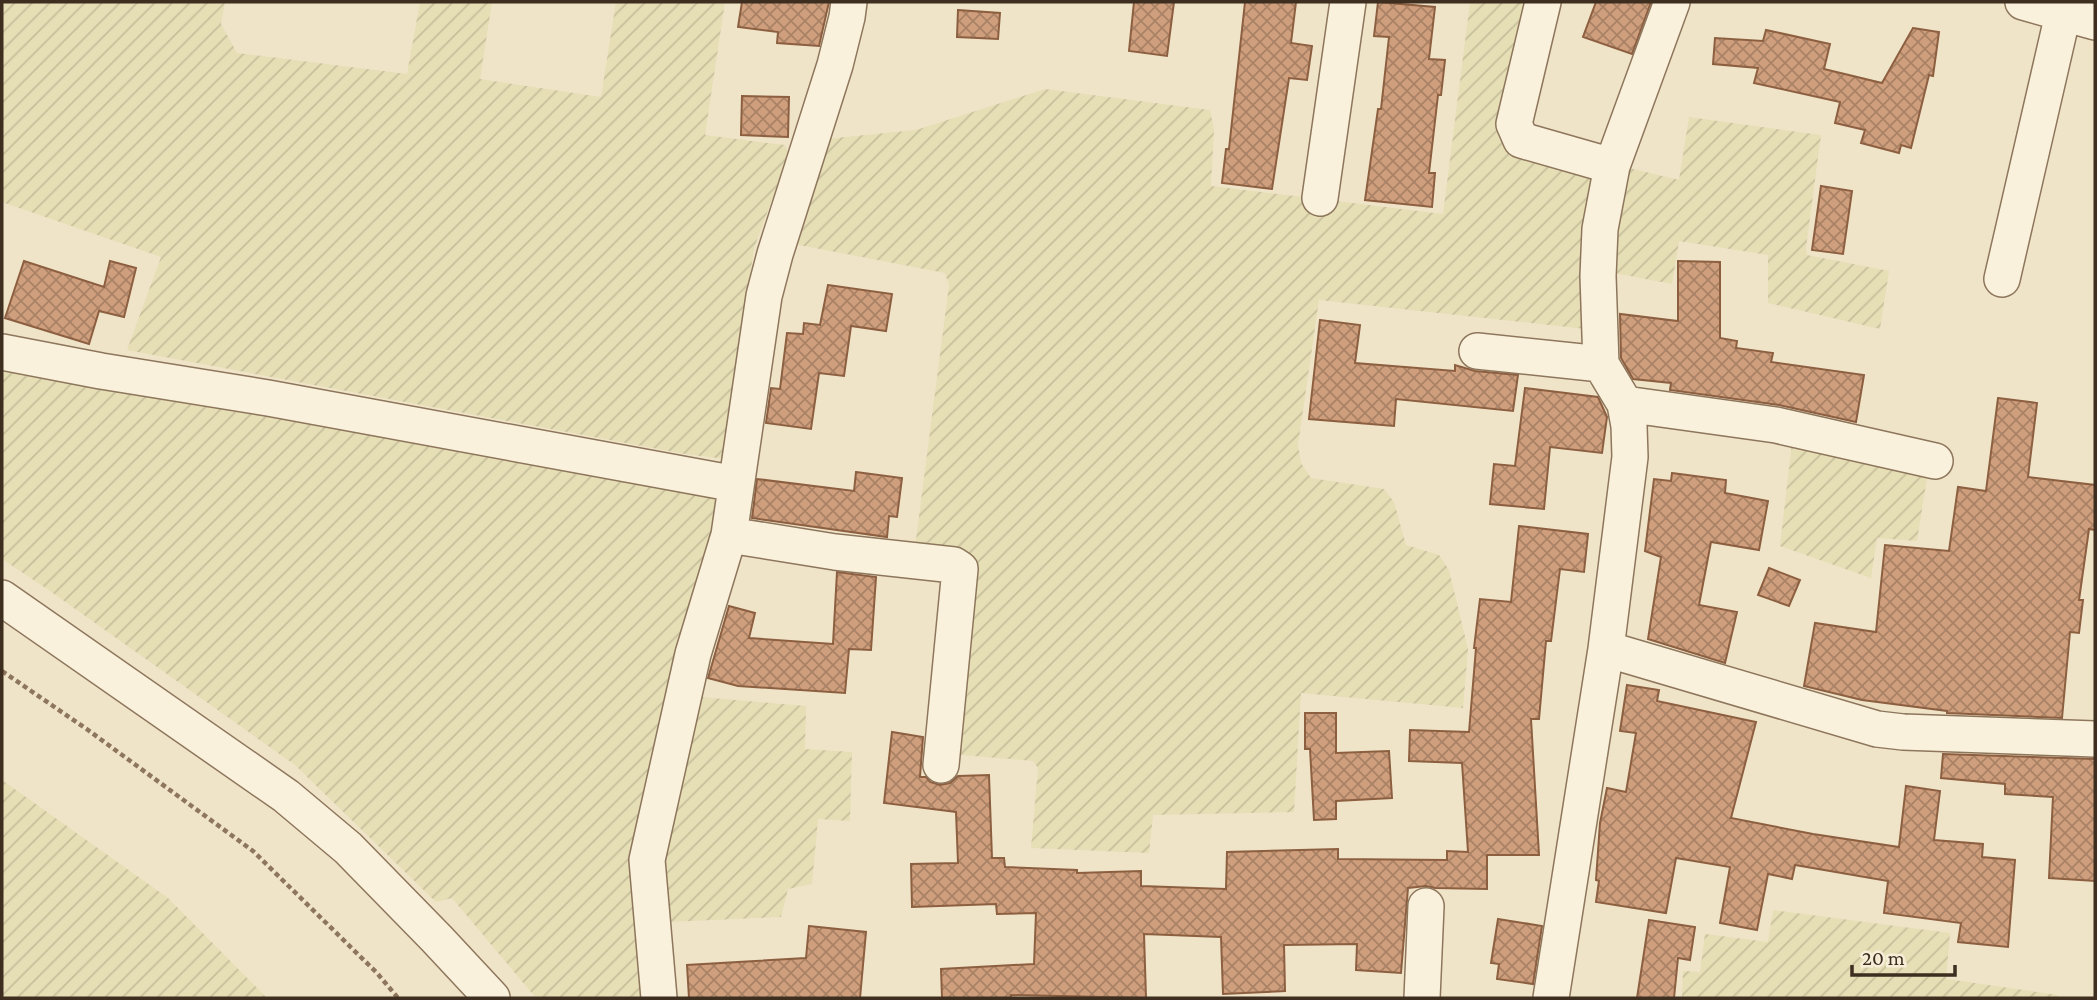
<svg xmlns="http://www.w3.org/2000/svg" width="2097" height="1000" viewBox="0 0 2097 1000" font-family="'Crimson Pro',serif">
  <defs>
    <pattern id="farmland-furrows" width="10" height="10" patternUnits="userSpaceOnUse" patternTransform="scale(1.75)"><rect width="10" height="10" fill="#e6deb5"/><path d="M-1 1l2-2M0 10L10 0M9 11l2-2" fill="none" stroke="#c6bf9b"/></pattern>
    <pattern id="building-cross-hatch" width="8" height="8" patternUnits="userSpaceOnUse" patternTransform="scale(1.75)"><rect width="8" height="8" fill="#cf9f7d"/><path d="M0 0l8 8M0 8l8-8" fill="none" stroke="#a98266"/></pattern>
  </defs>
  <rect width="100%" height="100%" fill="#f0e4c8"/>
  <!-- farmland -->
  <path fill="url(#farmland-furrows)" d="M 2,2 L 225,2 L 221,24 L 237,53 L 407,74 L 420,2 L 492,2 L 480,79 L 601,97 L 616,2 L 725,2 L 705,135 L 785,145 L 789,154 L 754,248 L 725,459 L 685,454 L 127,350 L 161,257 L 2,202 Z
    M 1470,2 L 1538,2 L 1507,122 L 1597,166 L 1586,329 L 1319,300 L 1298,445 L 1301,463 L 1311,478 L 1384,489 L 1394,502 L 1406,545 L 1439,555 L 1449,570 L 1468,649 L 1463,708 L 1301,693 L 1294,812 L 1153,815 L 1149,853 L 1031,848 L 1038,768 L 1033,761 L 950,754 L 970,565 L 915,547 L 949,285 L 945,273 L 789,243 L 825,139 L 916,130 L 1045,89 L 1210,110 L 1214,130 L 1211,186 L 1443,214 Z
    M 1689,117 L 1821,135 L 1806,248 L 1807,255 L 1889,271 L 1880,329 L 1768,303 L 1768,255 L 1679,241 L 1672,284 L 1614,273 L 1611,258 L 1625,167 L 1679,180 Z
    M 6,363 L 717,489 L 714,532 L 660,727 L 647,998 L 536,998 L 452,898 L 436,902 L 295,765 L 50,591 L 2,559 L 2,379 Z
    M 1793,434 L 1929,465 L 1917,541 L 1877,538 L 1871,578 L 1780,546 Z
    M 701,697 L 806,706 L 805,749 L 852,752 L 850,821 L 818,819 L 812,884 L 788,889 L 781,917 L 668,922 L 665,851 Z
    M 2,780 L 168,898 L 267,998 L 2,998 Z
    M 1773,910 L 1950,933 L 1946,979 L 2058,995 L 2058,998 L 1682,998 L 1683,971 L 1700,972 L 1705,934 L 1768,942 Z"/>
  <!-- building -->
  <path fill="url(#building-cross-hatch)" stroke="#8d5f41" stroke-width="2" d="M 742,2 L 829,2 L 819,46 L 777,43 L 778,32 L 738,27 Z
    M 1134,2 L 1174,2 L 1167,56 L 1129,51 Z
    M 1245,2 L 1296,2 L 1291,43 L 1312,46 L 1307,80 L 1289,78 L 1272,189 L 1222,183 L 1226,149 L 1229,149 Z
    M 1378,2 L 1435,7 L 1429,59 L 1445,60 L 1441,95 L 1438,95 L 1429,173 L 1435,173 L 1432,207 L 1365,200 L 1378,109 L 1381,109 L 1389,37 L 1374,36 Z
    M 1596,2 L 1651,2 L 1632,54 L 1583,37 Z
    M 958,10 L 1000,13 L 998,39 L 957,37 Z
    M 1913,28 L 1939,32 L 1933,76 L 1929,75 L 1911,148 L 1901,145 L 1899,153 L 1861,143 L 1865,130 L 1835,123 L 1840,102 L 1754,83 L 1758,68 L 1713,64 L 1715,38 L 1763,41 L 1766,30 L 1830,44 L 1824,69 L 1882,83 Z
    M 742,96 L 789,97 L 788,137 L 741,135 Z
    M 1821,186 L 1852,191 L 1843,254 L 1812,250 Z
    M 24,261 L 104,287 L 110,261 L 136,268 L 124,317 L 99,311 L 89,344 L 5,318 Z
    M 1678,261 L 1720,262 L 1720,338 L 1737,341 L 1736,348 L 1773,353 L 1771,362 L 1864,375 L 1856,422 L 1779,405 L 1670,390 L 1671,383 L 1633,379 L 1621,358 L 1620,314 L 1678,321 Z
    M 828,285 L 892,294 L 886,331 L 851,326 L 844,376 L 819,373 L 811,429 L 766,423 L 771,388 L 780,389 L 787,333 L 803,334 L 804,323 L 820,325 Z
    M 1320,320 L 1360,325 L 1355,363 L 1455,371 L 1455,365 L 1475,371 L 1518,375 L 1513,411 L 1396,399 L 1394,426 L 1309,419 Z
    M 1525,388 L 1598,397 L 1607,417 L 1602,453 L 1550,447 L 1544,509 L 1490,504 L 1494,464 L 1515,466 Z
    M 1998,398 L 2037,403 L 2028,477 L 2095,485 L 2095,530 L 2089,529 L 2079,600 L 2083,600 L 2079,633 L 2070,632 L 2062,718 L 1947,713 L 1947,711 L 1862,700 L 1804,686 L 1815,623 L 1876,632 L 1885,545 L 1949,551 L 1958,487 L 1986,491 Z
    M 856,472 L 902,478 L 897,517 L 889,516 L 887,537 L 752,518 L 757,479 L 854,491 Z
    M 1672,473 L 1726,480 L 1725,493 L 1768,501 L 1759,550 L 1711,542 L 1699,605 L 1737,612 L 1725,663 L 1648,639 L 1661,557 L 1645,551 L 1654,479 L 1671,481 Z
    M 1519,526 L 1588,534 L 1584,572 L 1560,569 L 1551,641 L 1546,641 L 1539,719 L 1531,719 L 1539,855 L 1487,855 L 1487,889 L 1435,888 L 1426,886 L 1408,888 L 1401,973 L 1356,970 L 1357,944 L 1284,945 L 1285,991 L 1223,994 L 1221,937 L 1144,934 L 1146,998 L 1011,995 L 1011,998 L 942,998 L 941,969 L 1034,964 L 1036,913 L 997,914 L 996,904 L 912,907 L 911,864 L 958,863 L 956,812 L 884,803 L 892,732 L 923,737 L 920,777 L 926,777 L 930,782 L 940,785 L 950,783 L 958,776 L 989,775 L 992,858 L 1004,858 L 1005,867 L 1077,870 L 1077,873 L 1141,871 L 1141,886 L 1226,889 L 1227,852 L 1338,849 L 1338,859 L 1447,860 L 1447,851 L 1468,852 L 1462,763 L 1409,761 L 1410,730 L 1469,732 L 1476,648 L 1474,648 L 1480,599 L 1511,602 Z
    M 1769,568 L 1800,580 L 1789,606 L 1758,595 Z
    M 837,572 L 876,577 L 871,650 L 849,649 L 845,693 L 738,686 L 708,678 L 729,606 L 755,613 L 749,638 L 833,644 Z
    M 1627,685 L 1659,690 L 1657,701 L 1756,722 L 1731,818 L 1813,834 L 1899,847 L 1906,786 L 1940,791 L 1934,840 L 1983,844 L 1982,857 L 2015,860 L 2008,947 L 1958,942 L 1961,923 L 1884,913 L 1888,881 L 1795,865 L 1792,879 L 1768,874 L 1757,930 L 1720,923 L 1730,867 L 1676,858 L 1666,913 L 1596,902 L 1599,881 L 1596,880 L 1600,823 L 1607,788 L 1626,792 L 1636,733 L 1620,731 Z
    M 1305,713 L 1336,713 L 1336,753 L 1389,751 L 1392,798 L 1336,801 L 1336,819 L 1314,820 L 1310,749 L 1305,749 Z
    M 1943,754 L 2095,759 L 2095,881 L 2049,878 L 2053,797 L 2005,794 L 2005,784 L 1941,778 Z
    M 1498,919 L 1542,926 L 1533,984 L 1497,979 L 1499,964 L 1491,963 Z
    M 1649,920 L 1695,927 L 1690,960 L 1678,958 L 1674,998 L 1637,998 Z
    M 809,926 L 866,932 L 860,998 L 689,998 L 687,965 L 806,958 Z"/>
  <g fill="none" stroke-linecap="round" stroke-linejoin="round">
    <!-- minor casing -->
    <g stroke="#8d765c" stroke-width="38">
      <path id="minor" d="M 1543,2 L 1514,124 L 1521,140 L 1612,166
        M 2023,2 L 2095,22
        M 1320,198 L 1348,2
        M 2002,279 L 2063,14
        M 1477,351 L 1601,364
        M 2,352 L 101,371 L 268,398 L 736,484
        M 1625,404 L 1776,425 L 1935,461
        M 729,535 L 835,552 L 954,565 L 960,569 L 941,765
        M 2,598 L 286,796 L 348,848 L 437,939 L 492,998
        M 1606,649 L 1877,729 L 1903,732 L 2095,739
        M 659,998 L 647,860 L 693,654 L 729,535 L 764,296 L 775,254 L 835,65 L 847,17 L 849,2
        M 1422,998 L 1426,906
        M 1551,998 L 1606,649 L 1630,457 L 1629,426 L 1625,404 L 1601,364 L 1598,276 L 1600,229 L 1612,166 L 1672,2"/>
    </g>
    <!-- path -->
    <path stroke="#8d765c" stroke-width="4.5" stroke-dasharray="5 3.5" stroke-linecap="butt" d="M 2,671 L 88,730 L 253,851 L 377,973 L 398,998"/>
    <!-- minor -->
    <use href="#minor" stroke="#faf1dc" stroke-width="35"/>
  </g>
  <!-- border -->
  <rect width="2097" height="1000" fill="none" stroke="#3d2e20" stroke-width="7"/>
  <!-- scale -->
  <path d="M1852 965v10h103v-10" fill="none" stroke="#3d2e20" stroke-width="3.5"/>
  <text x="1862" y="965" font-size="21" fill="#3d2e20" stroke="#f7eed8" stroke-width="5" paint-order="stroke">20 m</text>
</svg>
